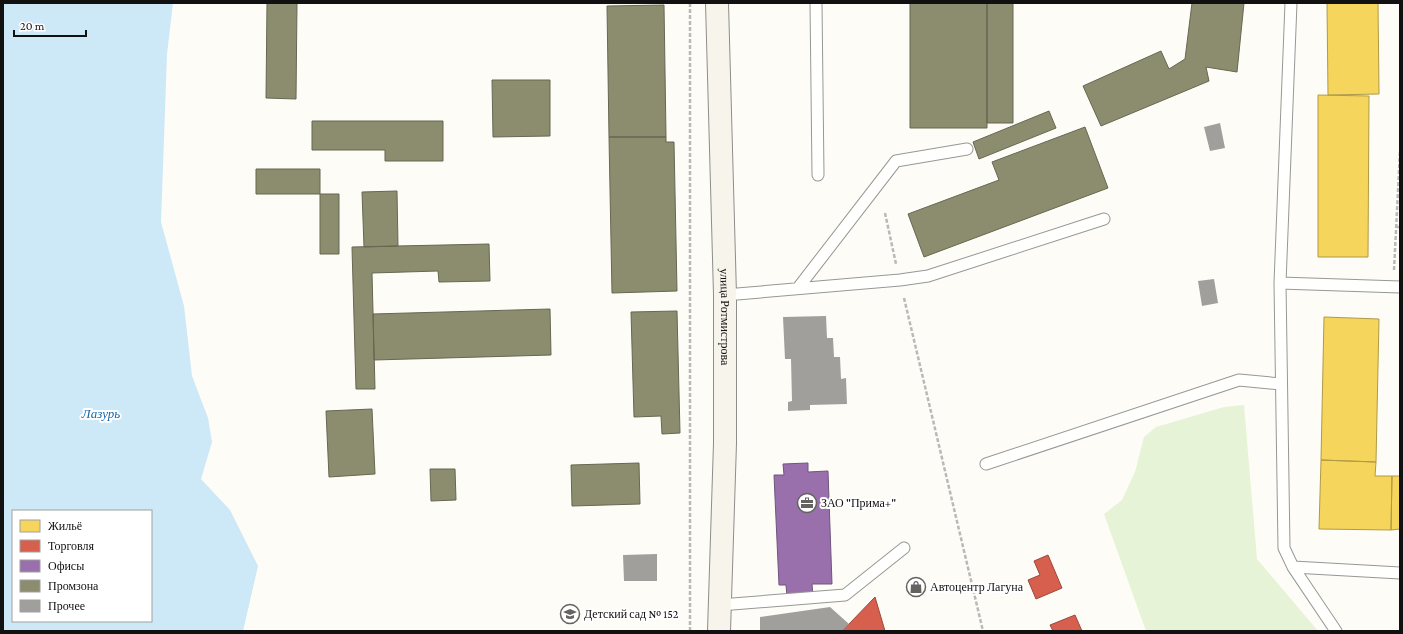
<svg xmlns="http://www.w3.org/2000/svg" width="1403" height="634" viewBox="0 0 1403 634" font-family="'Crimson Pro',serif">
  <rect width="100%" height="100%" fill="#fdfcf7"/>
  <!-- green -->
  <path fill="#e7f3d7" d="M 1244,405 L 1257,559 L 1318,631 L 1146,631 L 1104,514 L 1122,500 L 1135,472 L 1144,437 L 1156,427 L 1224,407 Z"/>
  <!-- water -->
  <path fill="#cde8f7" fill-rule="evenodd" d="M 3,3 L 173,3 L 167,54 L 161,222 L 184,306 L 192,376 L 208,418 L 212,442 L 201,479 L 230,510 L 258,566 L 243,631 L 3,631 ZM 13,511 L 151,511 L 151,621 L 13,621 Z"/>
  <!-- homes -->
  <path fill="#f6d55c" stroke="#b19a46" d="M 1327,3 L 1378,3 L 1379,94 L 1328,95 Z
    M 1318,95 L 1369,96 L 1368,257 L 1318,257 Z
    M 1324,317 L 1379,319 L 1376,462 L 1321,460 Z
    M 1321,460 L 1376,462 L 1375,476 L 1392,476 L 1391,530 L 1319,529 Z
    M 1392,476 L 1400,476 L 1400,529 L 1391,530 Z"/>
  <!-- shops -->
  <path fill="#d6604d" stroke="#9b483b" d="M 1048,555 L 1062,588 L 1036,599 L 1028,580 L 1040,575 L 1034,561 Z
    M 875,597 L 885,631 L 842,631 L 849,624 Z
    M 1075,615 L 1082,631 L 1053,631 L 1050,625 Z"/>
  <!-- offices -->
  <path fill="#9970ab" stroke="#70547d" d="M 808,463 L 808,472 L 828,471 L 832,584 L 812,584 L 813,596 L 787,597 L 786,585 L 779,585 L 774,475 L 784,475 L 783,464 Z"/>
  <!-- industry -->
  <path fill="#8c8c6e" stroke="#676752" d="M 267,3 L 297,3 L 296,99 L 266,98 Z
    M 910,3 L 987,3 L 987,128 L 910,128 Z
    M 987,3 L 1013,3 L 1013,123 L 987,123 Z
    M 1192,3 L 1244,3 L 1237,72 L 1206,67 L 1209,81 L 1101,126 L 1083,86 L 1161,51 L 1169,69 L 1185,59 Z
    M 664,5 L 666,137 L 609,137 L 607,6 Z
    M 492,80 L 550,80 L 550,136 L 493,137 Z
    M 1049,111 L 1056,128 L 979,159 L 973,142 Z
    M 312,121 L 443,121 L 443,161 L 385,161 L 385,150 L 312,150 Z
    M 1085,127 L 1108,188 L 924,257 L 908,214 L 999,180 L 992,162 Z
    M 609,137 L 666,137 L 666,142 L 674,142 L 677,291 L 612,293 Z
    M 256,169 L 320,169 L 320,194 L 256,194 Z
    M 397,191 L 398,246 L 364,247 L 362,192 Z
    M 320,194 L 339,194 L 339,254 L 320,254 Z
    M 489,244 L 490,281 L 439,282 L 438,271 L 372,273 L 375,389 L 356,389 L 352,247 Z
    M 550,309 L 551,355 L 374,360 L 373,314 Z
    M 677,311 L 680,433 L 662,434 L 661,416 L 634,417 L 631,312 Z
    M 372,409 L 375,474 L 329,477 L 326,411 Z
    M 639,463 L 640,504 L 572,506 L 571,465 Z
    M 430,469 L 455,469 L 456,500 L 431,501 Z"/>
  <!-- building -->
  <path fill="#a19f9c" d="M 1220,123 L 1225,148 L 1210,151 L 1204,127 Z
    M 1214,279 L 1218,303 L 1202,306 L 1198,281 Z
    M 826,316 L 827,338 L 833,338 L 834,357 L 840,357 L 841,379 L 846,378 L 847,404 L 810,405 L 810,410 L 788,411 L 788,402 L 792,401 L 791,359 L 785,359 L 783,317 Z
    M 657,554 L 657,581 L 624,581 L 623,555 Z
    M 830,607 L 849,624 L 842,631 L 760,631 L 760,617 Z"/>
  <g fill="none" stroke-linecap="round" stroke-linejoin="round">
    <!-- lane casing -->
    <g stroke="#979795" stroke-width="13">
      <path id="lane" d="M 816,3 L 818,175
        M 1291,3 L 1280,283 L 1400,287
        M 1280,283 L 1284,548 L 1293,567 L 1400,573
        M 798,288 L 896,161 L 967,149
        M 725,295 L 900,280 L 928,276 L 1104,219
        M 986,464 L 1239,380 L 1281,384
        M 1293,567 L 1336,631
        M 720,605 L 845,595 L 904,548"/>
    </g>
    <!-- secondary casing -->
    <g stroke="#8e8d8b" stroke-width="24">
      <g id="secondary">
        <path id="s1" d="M 717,3 L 725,295 L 725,443 L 719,631"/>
      </g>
    </g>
    <!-- path -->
    <path stroke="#b9b9b8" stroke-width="2.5" stroke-dasharray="4 2" stroke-linecap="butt" d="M 690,3 L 690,631
      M 885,213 L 896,264
      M 1396,227 L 1400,227
      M 1394,270 L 1400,151
      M 904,298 L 983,631"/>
    <!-- lane -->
    <use href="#lane" stroke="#fffffe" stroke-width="11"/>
    <!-- secondary -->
    <use href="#secondary" stroke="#f6f4eb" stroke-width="22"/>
  </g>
  <!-- icons -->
  <defs>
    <g id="office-ring" transform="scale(1)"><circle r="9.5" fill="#fff" stroke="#646362" stroke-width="1.5"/><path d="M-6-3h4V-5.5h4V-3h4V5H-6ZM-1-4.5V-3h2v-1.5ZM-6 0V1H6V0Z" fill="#646362"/></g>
    <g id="shop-ring" transform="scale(1)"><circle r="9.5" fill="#fff" stroke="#646362" stroke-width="1.5"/><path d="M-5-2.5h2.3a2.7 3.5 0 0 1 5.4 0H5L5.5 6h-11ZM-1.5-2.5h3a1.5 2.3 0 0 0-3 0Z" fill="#646362"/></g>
    <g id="school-ring" transform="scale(1)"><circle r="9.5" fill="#fff" stroke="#646362" stroke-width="1.5"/><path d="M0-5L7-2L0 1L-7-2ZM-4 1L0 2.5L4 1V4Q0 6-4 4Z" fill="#646362"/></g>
  </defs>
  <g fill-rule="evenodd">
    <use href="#office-ring" x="807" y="503"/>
    <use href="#shop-ring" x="916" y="587"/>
    <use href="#school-ring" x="570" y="614"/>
  </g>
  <g text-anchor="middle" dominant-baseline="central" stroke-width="4" stroke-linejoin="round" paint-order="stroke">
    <!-- street labels -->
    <g font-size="12" fill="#111" stroke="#fff">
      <text stroke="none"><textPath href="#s1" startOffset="314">улица Ротмистрова</textPath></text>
    </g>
    <!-- poi labels -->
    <g font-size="12" fill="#111" stroke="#fff" text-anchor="start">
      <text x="821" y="503">ЗАО "Прима+"</text>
      <text x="930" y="587">Автоцентр Лагуна</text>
      <text x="584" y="614">Детский сад № 152</text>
    </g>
    <!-- water labels -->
    <g font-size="13" font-style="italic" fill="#1768a6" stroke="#fff">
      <text x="101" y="413">Лазурь</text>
    </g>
  </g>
  <!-- border -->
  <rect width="1403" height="634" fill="none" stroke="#111111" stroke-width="8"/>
  <!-- legend -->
  <rect x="12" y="510" width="140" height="112" fill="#ffffff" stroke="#a0a0a0"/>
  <rect x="20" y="520" width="20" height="12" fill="#f6d55c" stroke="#a0a0a0"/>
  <text x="48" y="530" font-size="12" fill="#111111">Жильё</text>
  <rect x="20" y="540" width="20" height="12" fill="#d6604d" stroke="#a0a0a0"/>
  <text x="48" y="550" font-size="12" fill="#111111">Торговля</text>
  <rect x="20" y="560" width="20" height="12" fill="#9970ab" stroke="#a0a0a0"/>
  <text x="48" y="570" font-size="12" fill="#111111">Офисы</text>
  <rect x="20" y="580" width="20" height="12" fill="#8c8c6e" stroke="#a0a0a0"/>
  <text x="48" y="590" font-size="12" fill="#111111">Промзона</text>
  <rect x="20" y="600" width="20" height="12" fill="#a19f9c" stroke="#a0a0a0"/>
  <text x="48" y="610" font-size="12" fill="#111111">Прочее</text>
  <!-- scale -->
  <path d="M14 30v6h72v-6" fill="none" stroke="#111111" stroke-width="2"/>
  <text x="20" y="30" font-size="12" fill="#111111" stroke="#ffffff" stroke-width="3" paint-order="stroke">20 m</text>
</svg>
